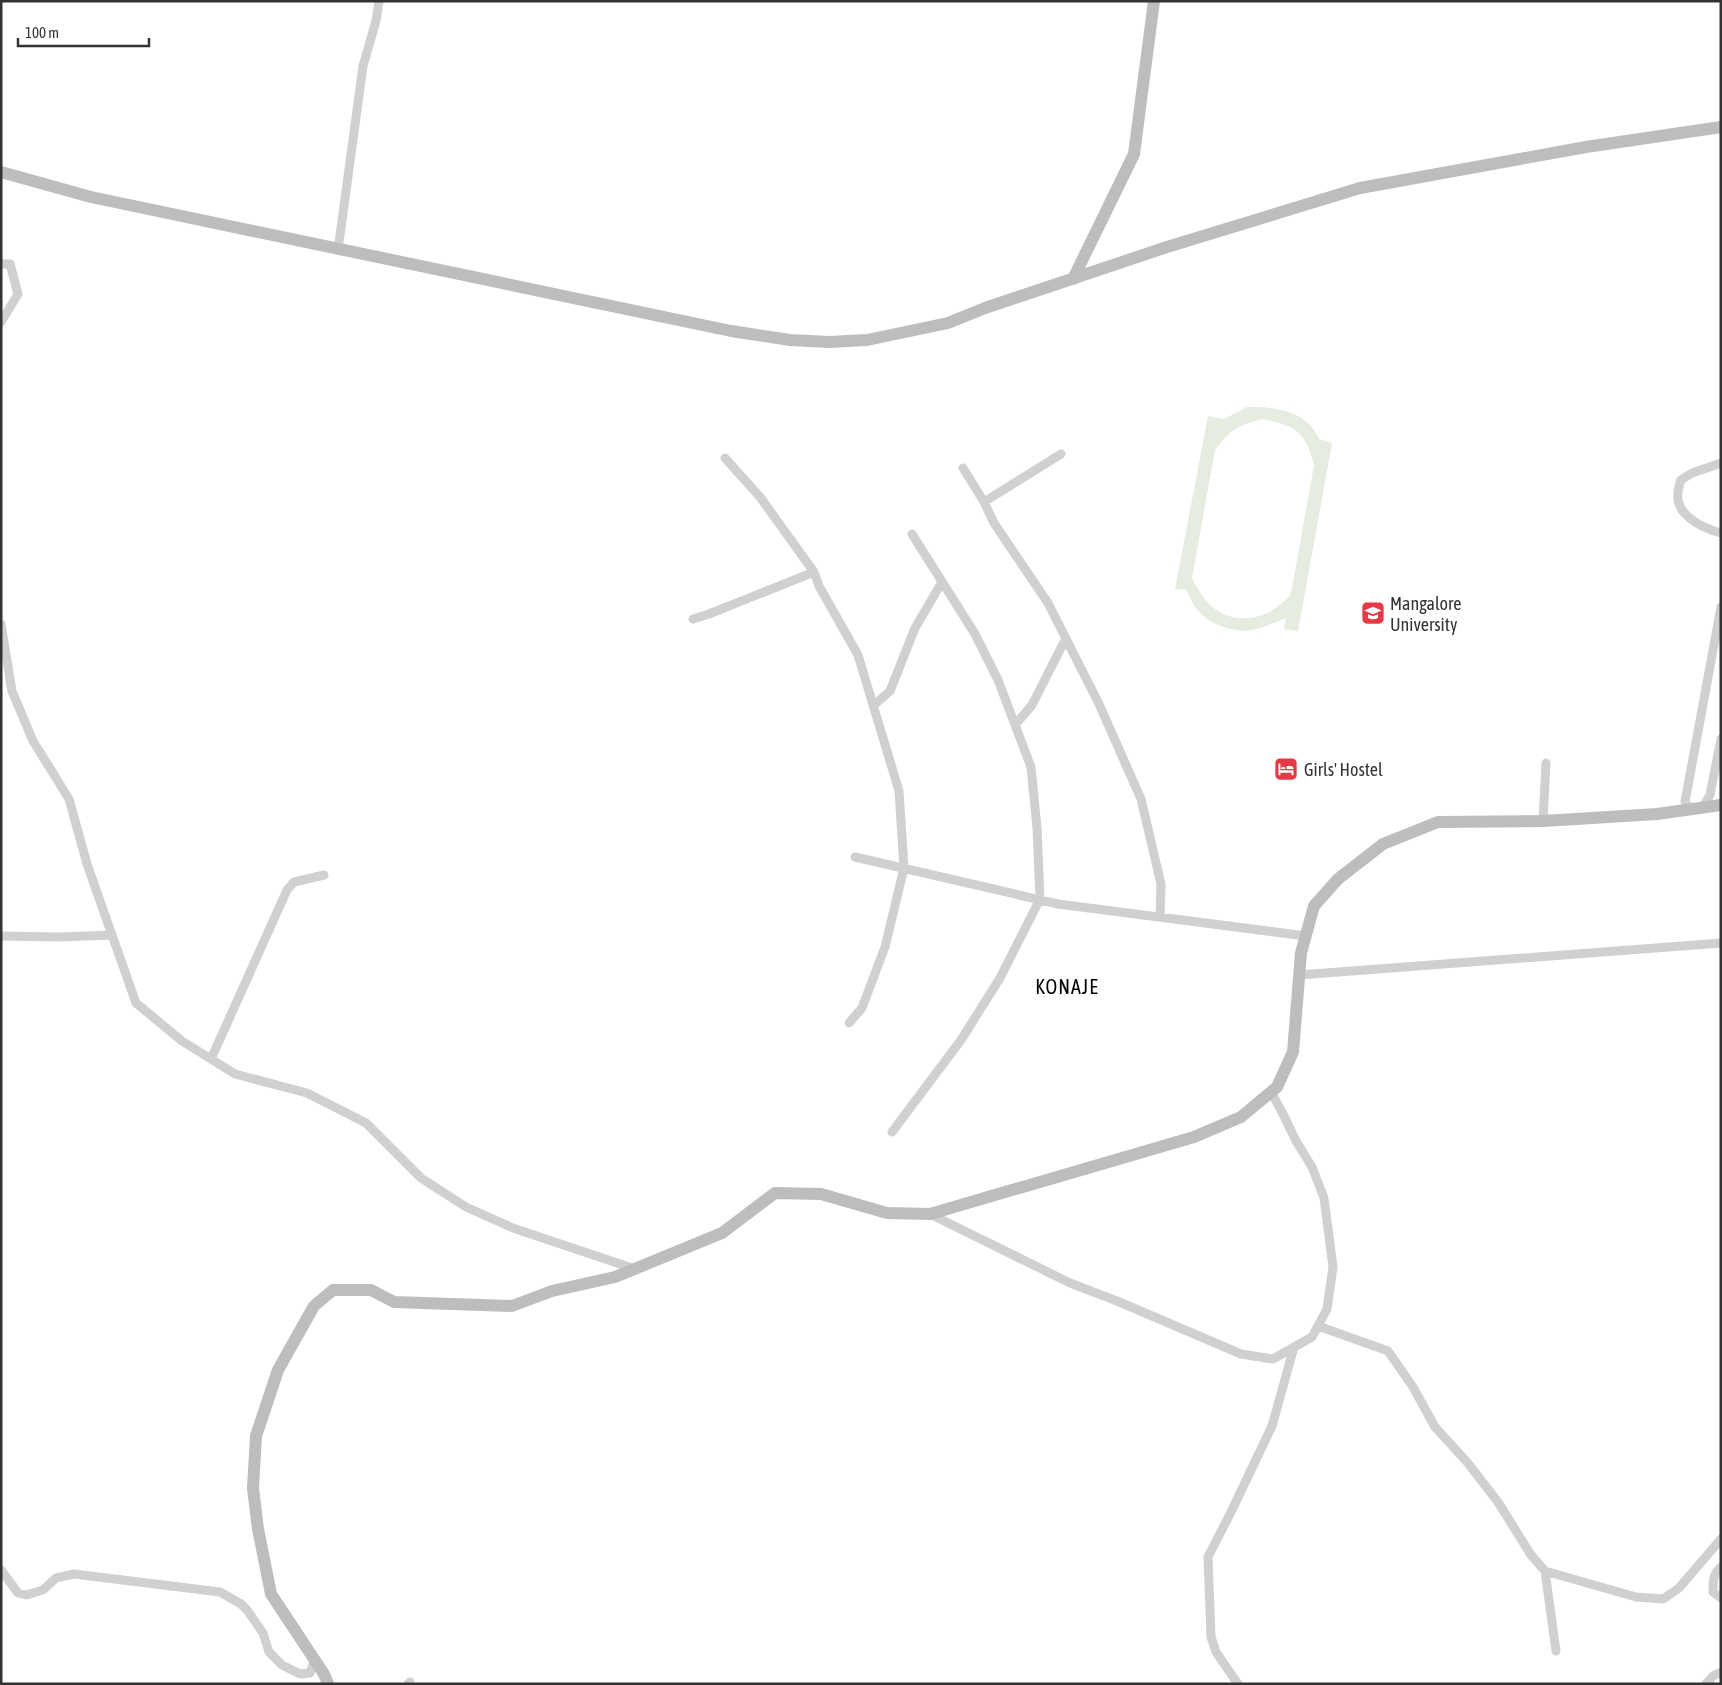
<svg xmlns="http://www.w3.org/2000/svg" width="1722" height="1685" viewBox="0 0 1722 1685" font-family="'Asap Condensed',sans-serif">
  <rect width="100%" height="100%" fill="#fff"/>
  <!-- garden -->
  <path fill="#e6ecdf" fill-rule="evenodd" d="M 1247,407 C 1268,407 1291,408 1308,423 C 1313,427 1316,434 1319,439 L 1332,443 L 1298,631 L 1284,629 L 1286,618 C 1275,622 1264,628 1252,630 C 1233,633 1211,625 1198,611 C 1193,605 1190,597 1186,590 L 1175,589 L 1208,416 L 1224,419 ZM 1262,419 C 1296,426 1305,431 1314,465 L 1291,594 C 1273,617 1240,627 1215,609 C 1205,602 1198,589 1192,578 L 1215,450 C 1231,429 1237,426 1262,419 Z"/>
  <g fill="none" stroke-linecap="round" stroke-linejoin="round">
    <!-- street -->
    <path stroke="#d0d0d0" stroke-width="9" d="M 338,250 L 363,66 L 376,21 L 379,1
      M 1,264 L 10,264 L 18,294 L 1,322
      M 725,458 L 760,497 L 814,572 L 819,586 L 858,655 L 899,791 L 904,868 L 885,947 L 862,1008 L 849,1023
      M 1721,463 L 1692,473 L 1681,480 C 1679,486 1677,493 1678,500 C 1681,518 1705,529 1721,533
      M 963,468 L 984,502 L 994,523 L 1048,603 L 1099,704 L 1141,799 L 1161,884 L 1160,917
      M 984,502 L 1061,454
      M 693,619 L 709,614 L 814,572
      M 1,624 L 12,691 L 33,741 L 69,799 L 87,864 L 136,1003 L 182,1041 L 235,1074 L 307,1093 L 366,1123 L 421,1178 L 466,1207 L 513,1228 L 635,1269
      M 873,706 L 890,691 L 915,628 L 942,582
      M 1015,725 L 1032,705 L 1066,638
      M 1702,809 L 1710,795 L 1721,739
      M 1690,810 L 1685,801 L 1687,791 L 1721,607
      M 1543,821 L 1546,763
      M 855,857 L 1058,904 L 1306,936
      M 1,936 L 59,937 L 112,935
      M 1299,975 L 1721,943
      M 211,1059 L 287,890 L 294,882 L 324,875
      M 892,1132 L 961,1040 L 1000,978 L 1040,899 L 1037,828 L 1031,767 L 998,680 L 975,634 L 912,534
      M 930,1214 L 1070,1283 L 1117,1301 L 1241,1354 L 1273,1359 L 1312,1337 L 1327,1309 L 1333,1267 L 1324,1198 L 1312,1167 L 1296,1141 L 1283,1114 L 1271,1092
      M 1318,1326 L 1388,1351 L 1413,1387 L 1435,1427 L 1467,1462 L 1498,1502 L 1531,1555 L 1545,1571 L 1636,1597 L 1663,1599 L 1679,1588 L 1721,1539
      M 1721,1567 C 1713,1573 1713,1582 1713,1592 L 1721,1598
      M 1,1570 L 18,1593 L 26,1595 L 43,1590 L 56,1578 L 74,1574 L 220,1592 L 241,1604 L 247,1610 L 263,1633 L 269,1652 L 282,1665 L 300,1674 L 310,1673 L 315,1659
      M 1545,1571 L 1556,1651
      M 408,1684 L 410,1682
      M 1238,1684 L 1216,1652 L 1211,1637 L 1208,1557 L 1231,1512 L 1272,1426 L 1294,1347
      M 1706,1684 L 1713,1676 L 1721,1672"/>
    <!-- secondary -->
    <path stroke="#bdbdbd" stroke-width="12" d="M 1,172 L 91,197 L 731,331 L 790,340 L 829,342 L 867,340 L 948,323 L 985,308 L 1167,247 L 1360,188 L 1586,147 L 1721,127
      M 1073,279 L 1134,154 L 1154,1
      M 328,1684 L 324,1674 L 271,1594 L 258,1529 L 253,1488 L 256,1436 L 278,1370 L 314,1306 L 333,1290 L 371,1290 L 394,1302 L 512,1306 L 552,1291 L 615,1277 L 722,1233 L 775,1193 L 821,1194 L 887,1213 L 930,1214 L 1194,1137 L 1241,1117 L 1277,1087 L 1293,1052 L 1301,953 L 1314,906 L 1338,879 L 1383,844 L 1438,822 L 1543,821 L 1657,814 L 1721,805"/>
  </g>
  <!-- icons -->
  <defs>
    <g id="university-square" transform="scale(1.25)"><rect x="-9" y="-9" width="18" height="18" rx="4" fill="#e63946" stroke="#fff"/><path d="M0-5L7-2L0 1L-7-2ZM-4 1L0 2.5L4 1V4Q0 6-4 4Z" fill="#fff"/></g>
    <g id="hotel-square" transform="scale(1.25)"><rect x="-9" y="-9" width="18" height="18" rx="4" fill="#e63946" stroke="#fff"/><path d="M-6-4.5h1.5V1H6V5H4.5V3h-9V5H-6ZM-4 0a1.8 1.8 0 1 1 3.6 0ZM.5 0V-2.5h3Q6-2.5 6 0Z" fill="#fff"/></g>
  </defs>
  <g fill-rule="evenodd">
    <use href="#university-square" x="1373" y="613"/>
    <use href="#hotel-square" x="1286" y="769"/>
  </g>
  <g text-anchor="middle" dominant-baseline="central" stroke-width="5" stroke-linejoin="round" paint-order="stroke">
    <!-- poi labels -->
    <g font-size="18" fill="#333" stroke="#fff" text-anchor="start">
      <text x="1390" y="603">Mangalore<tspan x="1390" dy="21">University</tspan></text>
      <text x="1304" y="769">Girls' Hostel</text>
    </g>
    <!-- quarter labels -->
    <g font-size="20" letter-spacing="1" fill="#000" stroke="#fff">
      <text x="1067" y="986">KONAJE</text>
    </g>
  </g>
  <!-- border -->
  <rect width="1722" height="1685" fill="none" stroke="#333333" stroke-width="5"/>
  <!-- scale -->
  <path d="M18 38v8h131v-8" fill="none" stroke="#333333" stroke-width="2.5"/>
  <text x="25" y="38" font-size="15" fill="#333333" stroke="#ffffff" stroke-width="4" paint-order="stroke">100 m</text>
</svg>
